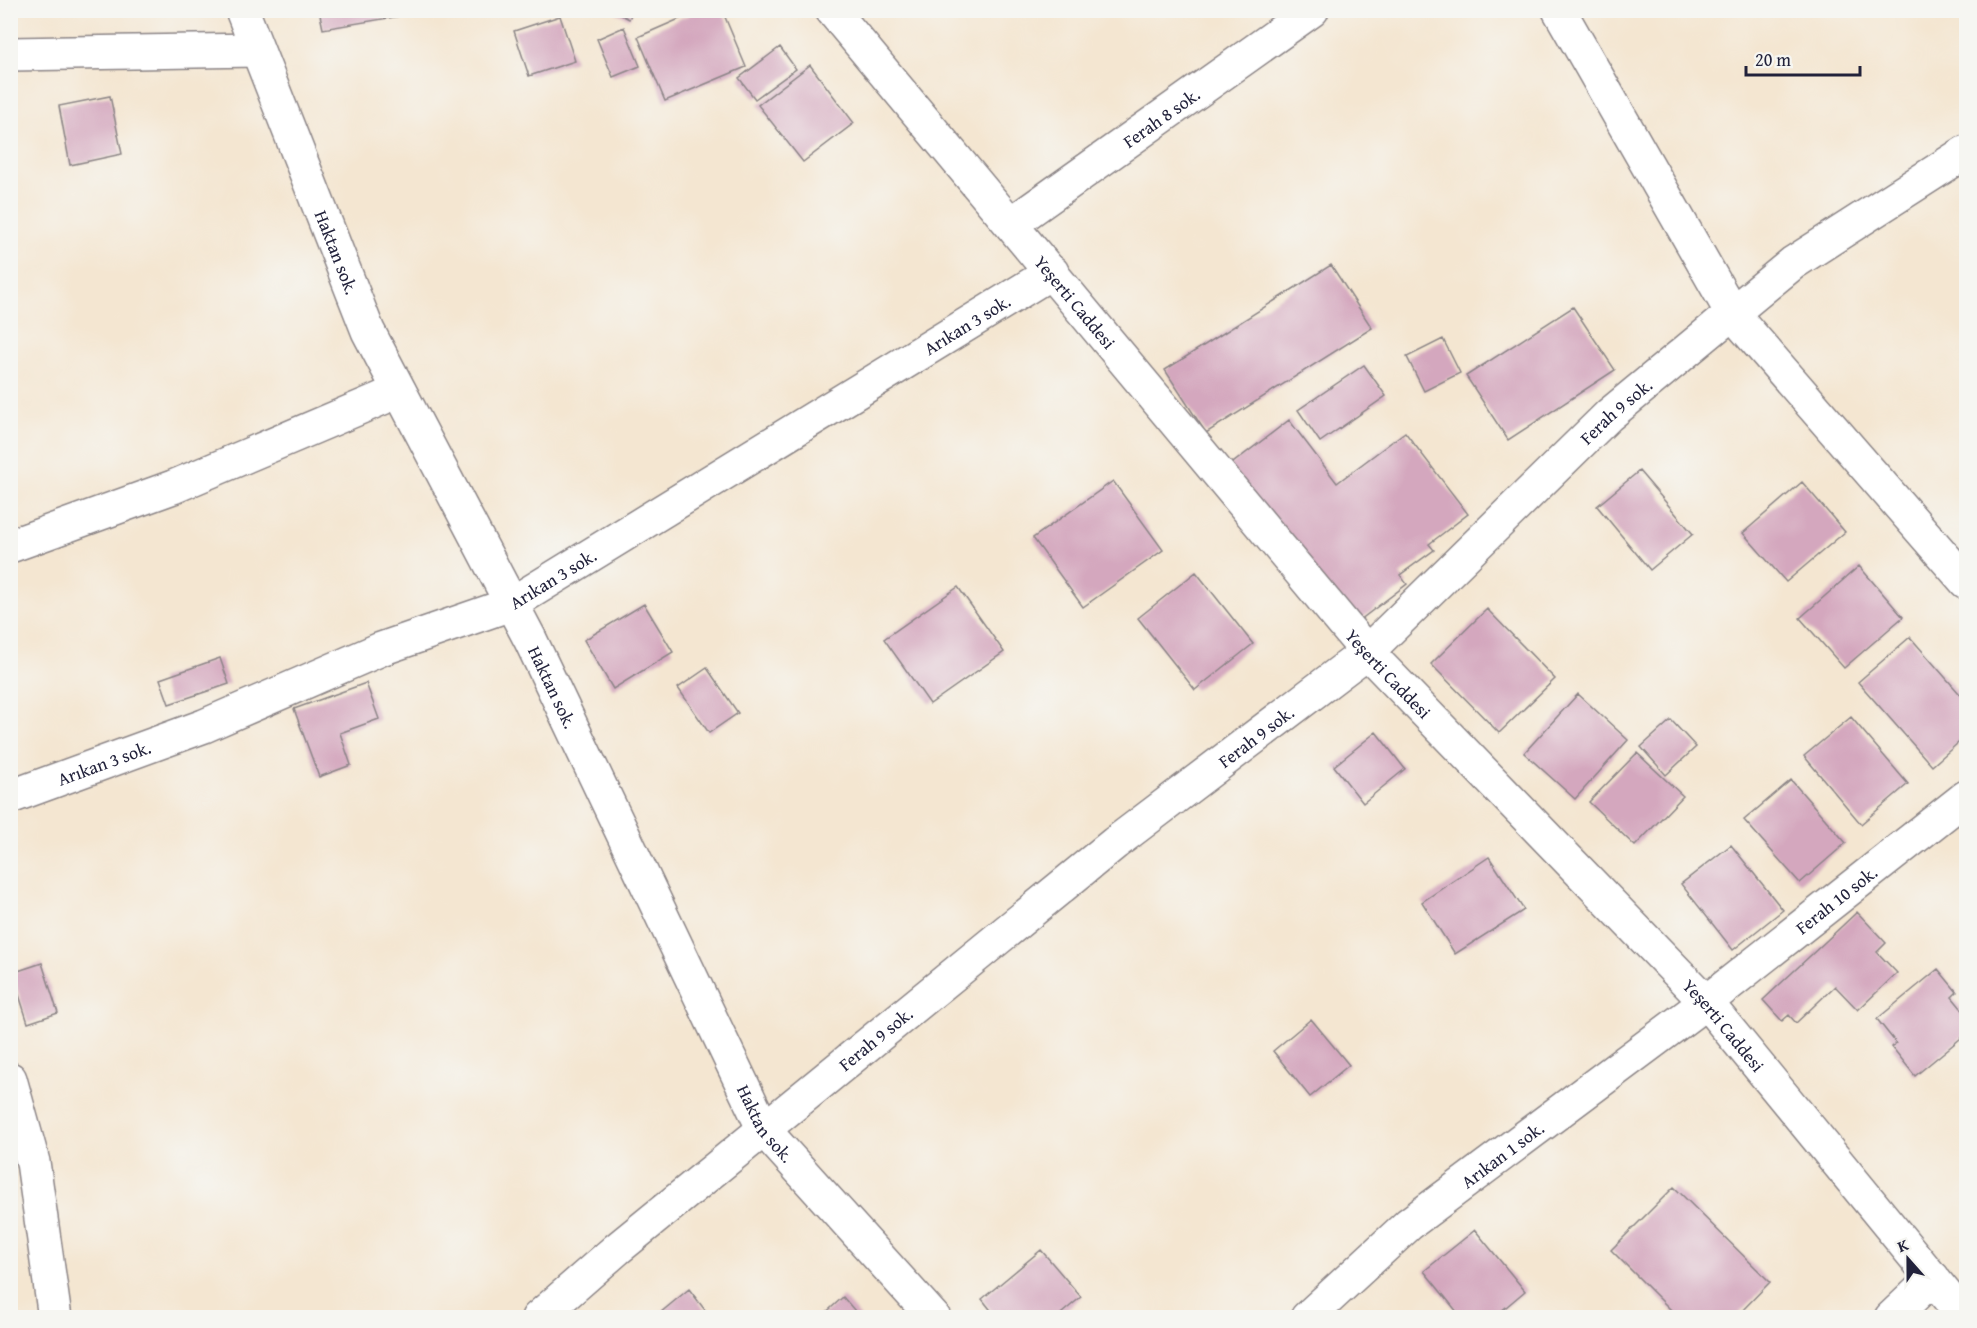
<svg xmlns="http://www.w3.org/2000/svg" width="1977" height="1328" viewBox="0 0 1977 1328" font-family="'Gentium Book Plus',serif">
  <rect width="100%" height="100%" fill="#f6f6f2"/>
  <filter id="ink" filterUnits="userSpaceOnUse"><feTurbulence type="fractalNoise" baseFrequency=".0167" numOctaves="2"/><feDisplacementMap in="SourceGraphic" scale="12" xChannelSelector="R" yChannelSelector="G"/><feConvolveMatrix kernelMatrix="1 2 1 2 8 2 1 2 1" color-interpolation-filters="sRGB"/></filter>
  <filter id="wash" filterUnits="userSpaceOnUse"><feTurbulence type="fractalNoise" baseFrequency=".008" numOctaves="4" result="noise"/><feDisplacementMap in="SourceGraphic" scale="24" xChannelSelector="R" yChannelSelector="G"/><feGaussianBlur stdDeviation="1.35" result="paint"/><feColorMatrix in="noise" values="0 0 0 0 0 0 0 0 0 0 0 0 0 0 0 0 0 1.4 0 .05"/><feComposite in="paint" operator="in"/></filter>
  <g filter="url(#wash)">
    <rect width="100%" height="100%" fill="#f4e6d1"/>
    <g id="blocks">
      <!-- building -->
      <path fill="#d4a7be" d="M 319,10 L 406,10 L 407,15 L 323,29 Z
        M 612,10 L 633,10 L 629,19 Z
        M 700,10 L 722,10 L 746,67 L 665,101 L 638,37 Z
        M 560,16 L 575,61 L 529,76 L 514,31 Z
        M 624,27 L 640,66 L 613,77 L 597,39 Z
        M 780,47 L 796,69 L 755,99 L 739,78 Z
        M 810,65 L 854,123 L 803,162 L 758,105 Z
        M 110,96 L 122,154 L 70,165 L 59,106 Z
        M 1331,265 L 1372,328 L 1206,433 L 1165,370 Z
        M 1573,307 L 1615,370 L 1508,440 L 1466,376 Z
        M 1443,339 L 1460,373 L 1424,391 L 1407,357 Z
        M 1364,365 L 1386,396 L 1320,442 L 1298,410 Z
        M 1289,420 L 1337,483 L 1405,432 L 1468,514 L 1429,544 L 1434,550 L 1400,575 L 1407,584 L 1356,623 L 1229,466 Z
        M 1639,471 L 1693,534 L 1650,570 L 1597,506 Z
        M 1113,481 L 1163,550 L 1083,607 L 1033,538 Z
        M 1802,482 L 1845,532 L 1786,582 L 1743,533 Z
        M 1859,566 L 1903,617 L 1844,668 L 1800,618 Z
        M 1196,572 L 1253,644 L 1195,690 L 1138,618 Z
        M 958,587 L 1004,652 L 930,704 L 884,639 Z
        M 644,604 L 673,652 L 613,689 L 584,640 Z
        M 1487,609 L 1555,679 L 1499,733 L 1431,664 Z
        M 1910,637 L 1966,701 L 1966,736 L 1932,766 L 1858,682 Z
        M 220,658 L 229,684 L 169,704 L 160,679 Z
        M 707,668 L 738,713 L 709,733 L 678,688 Z
        M 366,683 L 379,719 L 340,733 L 351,765 L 319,777 L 294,709 Z
        M 1578,694 L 1628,740 L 1575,799 L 1524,753 Z
        M 1851,717 L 1908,784 L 1861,824 L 1804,756 Z
        M 1671,720 L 1696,747 L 1666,775 L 1641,747 Z
        M 1376,732 L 1405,769 L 1363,803 L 1334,766 Z
        M 1637,753 L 1683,796 L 1635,846 L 1589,802 Z
        M 1791,780 L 1846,843 L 1800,883 L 1744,820 Z
        M 1731,845 L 1783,910 L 1733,950 L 1681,884 Z
        M 1489,857 L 1524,910 L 1455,954 L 1422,902 Z
        M 1857,912 L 1886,943 L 1877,952 L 1897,973 L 1858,1010 L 1835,986 L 1796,1023 L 1789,1015 L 1782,1021 L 1763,1000 Z
        M 42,963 L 58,1013 L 28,1023 L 12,973 Z
        M 1938,969 L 1957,992 L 1952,997 L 1966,1014 L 1966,1034 L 1915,1076 L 1892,1047 L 1896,1043 L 1877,1019 Z
        M 1311,1019 L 1349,1065 L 1310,1097 L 1273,1051 Z
        M 1674,1187 L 1770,1282 L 1735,1318 L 1679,1318 L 1611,1250 Z
        M 1475,1230 L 1525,1291 L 1493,1318 L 1462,1318 L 1424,1271 Z
        M 1041,1250 L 1081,1297 L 1056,1318 L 997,1318 L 982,1299 Z
        M 689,1289 L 711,1318 L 654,1318 Z
        M 843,1297 L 861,1318 L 820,1318 Z"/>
    </g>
  </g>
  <g filter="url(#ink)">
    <use href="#blocks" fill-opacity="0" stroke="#8b8486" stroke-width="1.5"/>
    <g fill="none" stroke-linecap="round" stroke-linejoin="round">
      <!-- minor casing -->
      <g stroke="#8b8486" stroke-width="36">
        <g id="minor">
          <path id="s1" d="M 242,10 L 368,331 L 530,639 L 764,1130 L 934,1318"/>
          <path id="s2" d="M 832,10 L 1367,652 L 1706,1002 L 1965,1318"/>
          <path d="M 1559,10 L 1732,313 L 1966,582"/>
          <path d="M 10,54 L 257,50"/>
          <path id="s3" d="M 1011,224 L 1312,10"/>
          <path d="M 10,546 L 173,487 L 399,391"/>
          <path id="s4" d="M 10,797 L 204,726 L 381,649 L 511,604 L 1052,272"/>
          <path d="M 10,1079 L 33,1162 L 55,1318"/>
          <path id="s5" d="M 538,1318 L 617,1249 L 1115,843 L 1367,652 L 1609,415 L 1793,263 L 1966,152"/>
          <path id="s6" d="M 1307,1318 L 1409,1224 L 1706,1002 L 1966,797"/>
          <path d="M 1891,1318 L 1933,1278"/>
        </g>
      </g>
      <!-- minor -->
      <use href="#minor" stroke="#fff" stroke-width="33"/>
    </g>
  </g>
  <g text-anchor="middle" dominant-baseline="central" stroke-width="5" stroke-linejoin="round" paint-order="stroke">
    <!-- street labels -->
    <g font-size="18" fill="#22223b" stroke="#f6f6f2">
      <text stroke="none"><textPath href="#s3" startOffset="184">Ferah 8 sok.</textPath></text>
      <text stroke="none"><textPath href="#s1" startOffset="260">Haktan sok.</textPath></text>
      <text stroke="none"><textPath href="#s2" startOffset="380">Yeşerti Caddesi</textPath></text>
      <text stroke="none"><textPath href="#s4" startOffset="1072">Arıkan 3 sok.</textPath></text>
      <text stroke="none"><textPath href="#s5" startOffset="1410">Ferah 9 sok.</textPath></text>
      <text stroke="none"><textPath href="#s4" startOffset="586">Arıkan 3 sok.</textPath></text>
      <text stroke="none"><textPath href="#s2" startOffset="866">Yeşerti Caddesi</textPath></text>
      <text stroke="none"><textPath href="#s1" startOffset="746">Haktan sok.</textPath></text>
      <text stroke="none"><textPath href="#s5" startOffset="924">Ferah 9 sok.</textPath></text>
      <text stroke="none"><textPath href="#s4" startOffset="100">Arıkan 3 sok.</textPath></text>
      <text stroke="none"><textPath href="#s6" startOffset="675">Ferah 10 sok.</textPath></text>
      <text stroke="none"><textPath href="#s2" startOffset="1352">Yeşerti Caddesi</textPath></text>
      <text stroke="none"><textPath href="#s5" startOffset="438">Ferah 9 sok.</textPath></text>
      <text stroke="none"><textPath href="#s1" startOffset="1232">Haktan sok.</textPath></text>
      <text stroke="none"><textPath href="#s6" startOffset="255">Arıkan 1 sok.</textPath></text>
    </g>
  </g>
  <!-- margin -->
  <rect width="1977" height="1328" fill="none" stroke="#f6f6f2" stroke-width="36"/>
  <!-- north arrow -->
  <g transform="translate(1908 1259) rotate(339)" stroke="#f6f6f2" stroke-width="4.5" paint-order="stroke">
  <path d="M0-4.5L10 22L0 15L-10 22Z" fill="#22223b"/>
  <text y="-9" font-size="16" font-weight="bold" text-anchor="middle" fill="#22223b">K</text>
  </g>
  <!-- scale -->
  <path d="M1746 66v9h114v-9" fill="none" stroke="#22223b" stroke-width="3"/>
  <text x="1755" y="66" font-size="18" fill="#22223b" stroke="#f6f6f2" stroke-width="4.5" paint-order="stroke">20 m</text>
</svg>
